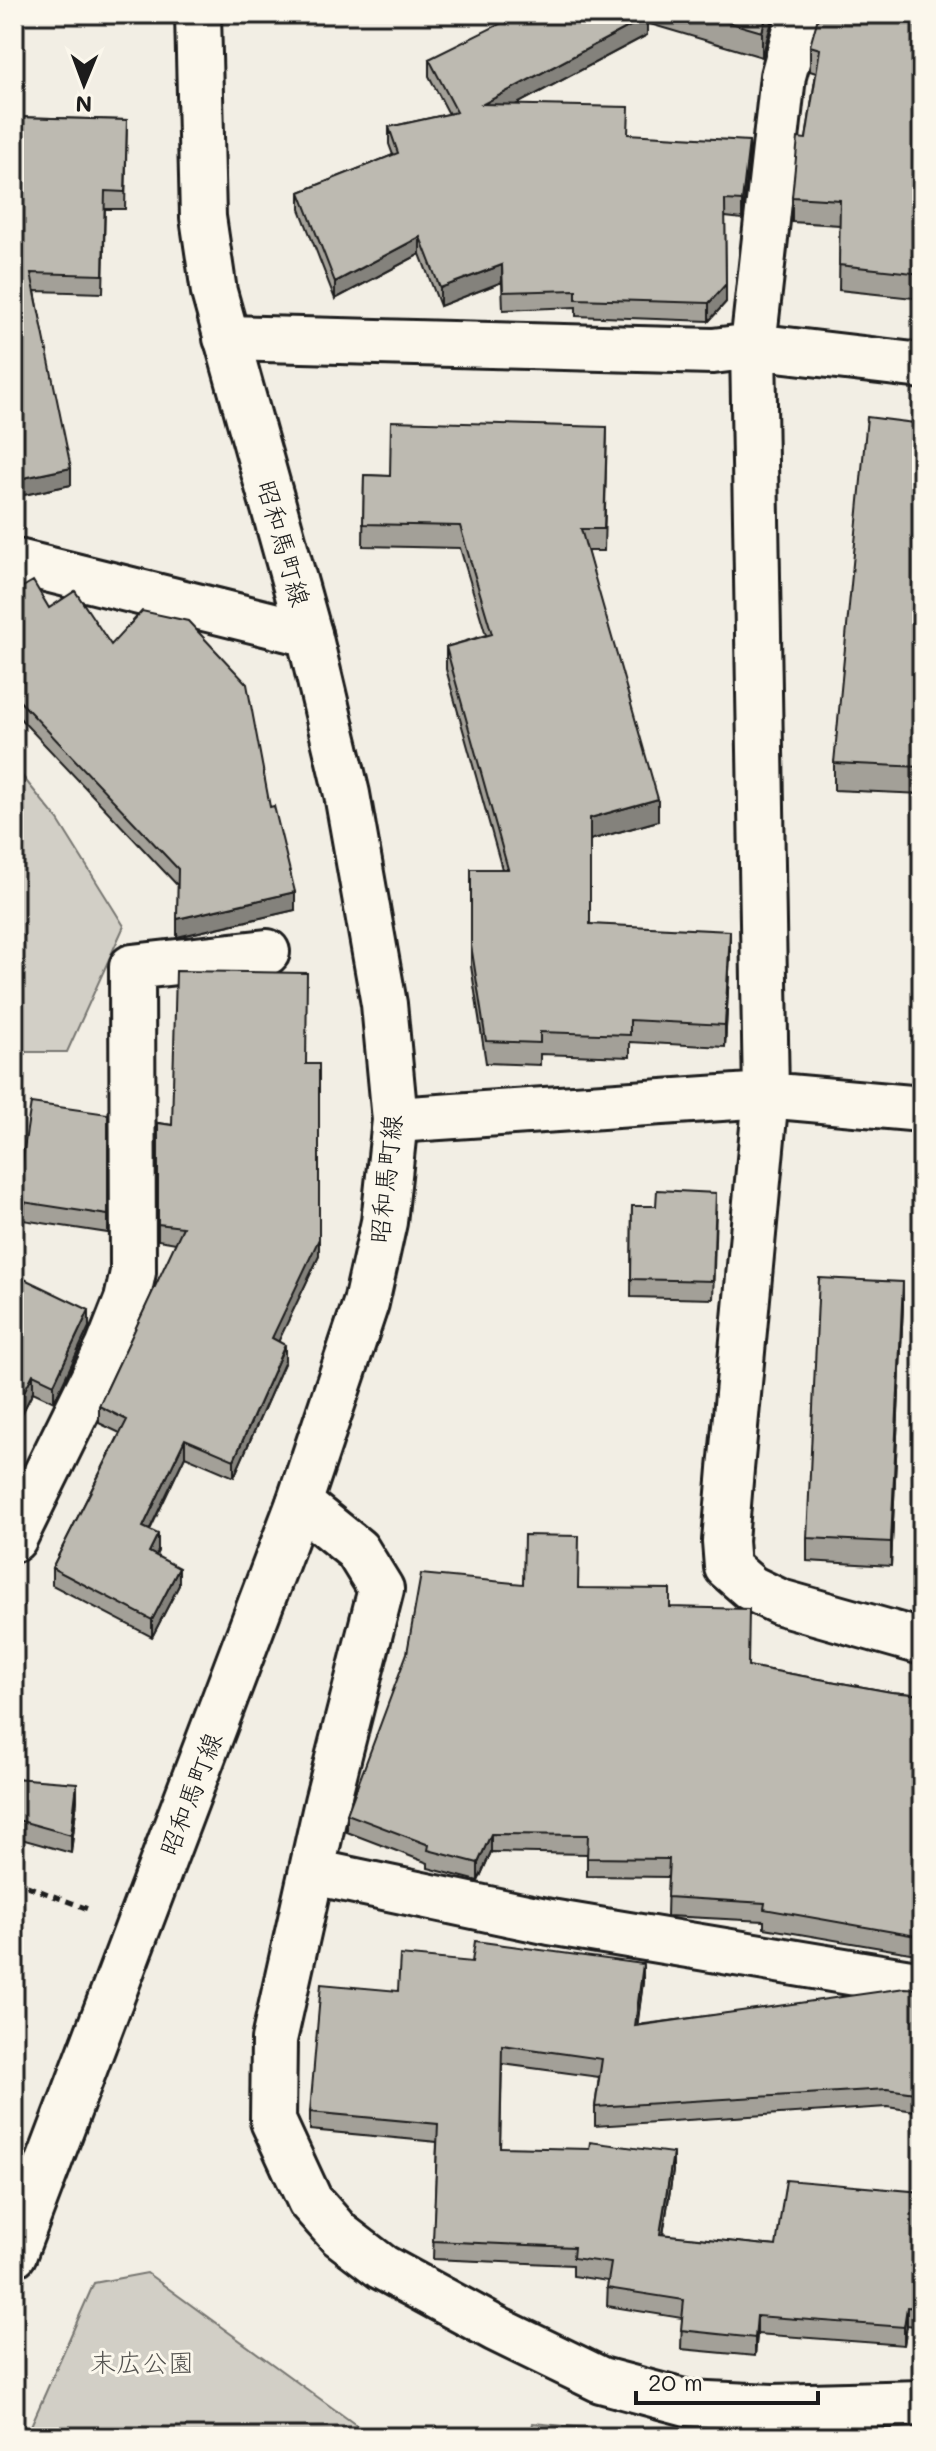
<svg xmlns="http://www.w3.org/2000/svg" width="936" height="2451" viewBox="0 0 936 2451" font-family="Mali,'Klee One',sans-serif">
  <rect width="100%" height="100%" fill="#f2eee4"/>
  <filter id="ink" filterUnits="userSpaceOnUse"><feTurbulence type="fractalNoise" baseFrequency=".0125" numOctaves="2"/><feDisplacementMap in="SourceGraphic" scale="16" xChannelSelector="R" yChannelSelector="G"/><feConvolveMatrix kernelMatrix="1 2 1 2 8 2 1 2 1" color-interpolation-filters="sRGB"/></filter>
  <g filter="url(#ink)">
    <!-- green -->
    <path fill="#d2cfc6" stroke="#777671" stroke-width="2" d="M 14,766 L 58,820 L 124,926 L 67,1052 L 17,1052 L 14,1059 Z
      M 147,2273 L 367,2433 L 375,2437 L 26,2437 L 94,2283 Z
      M 533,2423 L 679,2437 L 530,2437 Z"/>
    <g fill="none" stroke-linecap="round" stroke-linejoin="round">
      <!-- minor casing -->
      <g stroke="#1c1c1c" stroke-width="50">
        <path id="minor" d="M 800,14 L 783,76 L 753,346 L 766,1095 L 731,1469 L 725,1541 L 727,1567 L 751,1588 L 780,1602 L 922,1642
          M 226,338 L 713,351 L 753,346 L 922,366
          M 14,561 L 309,634
          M 395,1120 L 766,1095 L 922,1109
          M 299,1503 L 357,1550 L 381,1589 L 327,1802 L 274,2040 L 273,2121 L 310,2201 L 339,2234 L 382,2267 L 496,2329 L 601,2380 L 687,2403 L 773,2407 L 922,2403
          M 14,1539 L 108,1348 L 127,1300 L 133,1272 L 132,967 L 267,952
          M 313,1872 L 550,1922 L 922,1984"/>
      </g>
      <!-- secondary casing -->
      <g stroke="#1c1c1c" stroke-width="50">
        <path id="secondary" d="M 14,2254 L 299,1503 L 366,1303 L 384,1222 L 395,1120 L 384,1004 L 347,794 L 309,634 L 214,292 L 203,217 L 198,14"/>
      </g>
      <!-- path -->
      <path stroke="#1c1c1c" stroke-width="5" stroke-dasharray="8 6" stroke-linecap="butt" d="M 14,1881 L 88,1909"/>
      <!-- minor -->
      <use href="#minor" stroke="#fbf7ec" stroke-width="44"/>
      <!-- secondary -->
      <use href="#secondary" stroke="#fbf7ec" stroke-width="44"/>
    </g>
    <!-- wall -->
    <path fill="#a3a098" stroke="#1c1c1c" stroke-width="2" d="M 650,14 L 774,14 L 762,57 L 650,24 Z
      M 922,14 L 922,299 L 839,290 L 840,225 L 792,222 L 792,197 L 806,139 L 816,73 L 810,71 L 810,46 Z
      M 647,35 L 515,105 L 629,134 L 749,159 L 742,219 L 725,217 L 726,302 L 709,321 L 576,316 L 576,307 L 503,310 L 502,282 L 440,306 L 420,254 L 335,299 L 300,209 L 300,192 L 393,155 L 389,144 L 389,127 L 449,114 L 429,76 L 429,59 Z
      M 14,117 L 127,120 L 125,209 L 105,209 L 103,293 L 35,291 L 71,485 L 14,497 Z
      M 922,424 L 922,794 L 834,790 L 834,763 Z
      M 607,427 L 604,551 L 587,551 L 658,821 L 590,840 L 590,924 L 730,953 L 725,1047 L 630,1042 L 630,1057 L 540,1054 L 540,1065 L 486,1063 L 471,966 L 471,869 L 502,869 L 446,669 L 446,647 L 486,635 L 460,548 L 363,546 L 364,475 L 390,476 Z
      M 14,592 L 49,608 L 111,645 L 270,807 L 295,910 L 177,937 L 178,886 L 14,712 Z
      M 306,1064 L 319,1256 L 278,1341 L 285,1361 L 234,1477 L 185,1456 L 150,1530 L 158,1551 L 156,1556 L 179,1585 L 152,1637 L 52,1585 L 52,1568 L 120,1433 L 99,1423 L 99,1406 L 176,1243 L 158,1240 L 158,1123 L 172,1125 Z
      M 108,1114 L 108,1233 L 16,1219 L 16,1201 Z
      M 632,1206 L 656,1206 L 716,1211 L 713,1299 L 631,1297 Z
      M 14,1274 L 89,1327 L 54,1402 L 33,1392 L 14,1429 Z
      M 903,1305 L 891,1566 L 807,1561 L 807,1538 Z
      M 523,1584 L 579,1588 L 670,1607 L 748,1666 L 891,1692 L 922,1695 L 922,1955 L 764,1928 L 764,1921 L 667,1916 L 668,1877 L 587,1876 L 587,1854 L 491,1852 L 478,1881 L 428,1868 L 428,1863 L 347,1832 L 347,1814 Z
      M 14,1778 L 77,1800 L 71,1853 L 14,1837 Z
      M 643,1982 L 637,2025 L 922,1989 L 922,2112 L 887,2107 L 595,2126 L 595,2107 L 599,2077 L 502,2064 L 500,2147 L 673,2171 L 663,2235 L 776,2246 L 922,2192 L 922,2327 L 907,2325 L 904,2345 L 757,2334 L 755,2356 L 681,2349 L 682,2318 L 607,2306 L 608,2281 L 573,2276 L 573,2265 L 433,2259 L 437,2142 L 310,2130 L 310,2112 L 398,1991 Z"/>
    <!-- shaded-wall -->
    <path fill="#84827c" stroke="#1c1c1c" stroke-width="2" d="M 767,14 L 774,14 L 762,57 L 762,32 Z
      M 647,17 L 647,35 L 483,122 L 483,104 Z
      M 749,141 L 749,159 L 742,219 L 742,201 Z
      M 420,237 L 420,254 L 335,299 L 335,282 Z
      M 502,265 L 502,282 L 440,306 L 440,288 Z
      M 726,284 L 726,302 L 709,321 L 709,303 Z
      M 71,468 L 71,485 L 14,497 L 14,480 Z
      M 658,799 L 658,821 L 590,840 L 590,818 Z
      M 295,892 L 295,910 L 177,937 L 177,919 Z
      M 730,931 L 730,953 L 725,1047 L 725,1025 Z
      M 319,1064 L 319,1256 L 272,1355 L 272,1338 Z
      M 903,1282 L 903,1305 L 891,1566 L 891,1542 Z
      M 89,1310 L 89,1327 L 54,1402 L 54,1384 Z
      M 285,1345 L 285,1361 L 234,1477 L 234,1460 Z
      M 33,1374 L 33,1392 L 14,1429 L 14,1411 Z
      M 185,1439 L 185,1456 L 143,1543 L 143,1527 Z
      M 158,1534 L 158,1551 L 149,1569 L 149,1552 Z
      M 179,1568 L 179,1585 L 152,1637 L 152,1620 Z
      M 77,1783 L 77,1800 L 71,1853 L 71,1835 Z
      M 491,1834 L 491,1852 L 478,1881 L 478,1863 Z
      M 643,1964 L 643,1982 L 635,2044 L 635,2026 Z
      M 673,2153 L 673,2171 L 660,2253 L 660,2234 Z
      M 907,2307 L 907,2325 L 904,2345 L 904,2327 Z
      M 757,2316 L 757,2334 L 755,2356 L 755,2338 Z"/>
    <!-- building -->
    <path fill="#bdbab1" stroke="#1c1c1c" stroke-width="2" d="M 520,14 L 645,14 L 647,17 L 483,104 L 629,107 L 628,134 L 749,141 L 742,201 L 725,200 L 726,284 L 709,303 L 576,299 L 576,290 L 503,292 L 502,265 L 440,288 L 420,237 L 335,282 L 300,192 L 398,153 L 389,127 L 457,112 L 429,59 Z
      M 700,14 L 767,14 L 762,32 Z
      M 819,14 L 922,14 L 922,274 L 839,265 L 840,200 L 792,197 L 798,138 L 806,139 L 820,49 L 810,46 Z
      M 14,117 L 127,120 L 125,192 L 105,191 L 103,275 L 31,273 L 71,468 L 14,480 Z
      M 867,417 L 922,424 L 922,767 L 834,763 Z
      M 391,421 L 607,427 L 604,529 L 581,529 L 658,799 L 590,818 L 590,924 L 730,931 L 725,1025 L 630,1020 L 630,1035 L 540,1032 L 540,1043 L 486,1041 L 471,945 L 471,869 L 508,869 L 446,647 L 492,634 L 460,526 L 363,524 L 364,475 L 390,476 Z
      M 33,581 L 49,608 L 75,591 L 111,645 L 142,611 L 188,621 L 247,684 L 270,807 L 274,806 L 295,892 L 177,919 L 178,869 L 14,695 L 14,592 Z
      M 176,971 L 307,973 L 306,1064 L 319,1064 L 319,1239 L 272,1338 L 285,1345 L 234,1460 L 185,1439 L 143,1527 L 158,1534 L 149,1552 L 179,1568 L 152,1620 L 52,1568 L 127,1420 L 99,1406 L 183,1227 L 158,1224 L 158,1123 L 172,1125 Z
      M 31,1103 L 108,1114 L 108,1215 L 16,1201 Z
      M 657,1190 L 716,1193 L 713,1281 L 631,1279 L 632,1206 L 656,1206 Z
      M 14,1274 L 89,1310 L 54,1384 L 33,1374 L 14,1411 Z
      M 819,1278 L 903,1282 L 891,1542 L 807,1538 Z
      M 524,1535 L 579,1536 L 578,1588 L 670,1589 L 670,1607 L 749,1609 L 748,1666 L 891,1692 L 922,1695 L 922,1937 L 764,1909 L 765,1903 L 667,1897 L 669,1859 L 587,1858 L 588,1835 L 491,1834 L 478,1863 L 428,1850 L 429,1845 L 347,1814 L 407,1653 L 421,1574 L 523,1584 Z
      M 14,1778 L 77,1783 L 71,1835 L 14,1819 Z
      M 475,1941 L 643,1964 L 635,2026 L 905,1988 L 922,1989 L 922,2094 L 887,2089 L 595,2107 L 602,2059 L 502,2045 L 500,2147 L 589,2149 L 590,2142 L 673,2153 L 660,2234 L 776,2246 L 786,2180 L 922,2192 L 922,2308 L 907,2307 L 904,2327 L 757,2316 L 755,2338 L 681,2330 L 684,2300 L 607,2288 L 611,2263 L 573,2258 L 574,2247 L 433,2241 L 438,2124 L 310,2112 L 321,1984 L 398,1991 L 400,1955 L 472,1962 Z"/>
  </g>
  <g text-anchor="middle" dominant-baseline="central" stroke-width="6" stroke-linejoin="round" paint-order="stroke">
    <!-- street labels -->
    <g font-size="26" fill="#1c1c1c" stroke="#fbf7ec">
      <text transform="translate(284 543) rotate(74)">昭和馬町線</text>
      <text transform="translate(385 1179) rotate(-84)">昭和馬町線</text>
      <text transform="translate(190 1794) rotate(-69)">昭和馬町線</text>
    </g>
    <!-- park labels -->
    <g font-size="26" fill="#53524f" stroke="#fbf7ec">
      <text x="142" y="2362">末広公園</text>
    </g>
  </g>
  <!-- margin -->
  <rect width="936" height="2451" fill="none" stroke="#fbf7ec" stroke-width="48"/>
  <rect x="24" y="24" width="888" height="2403" fill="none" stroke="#1c1c1c" stroke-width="3" filter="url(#ink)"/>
  <!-- north arrow -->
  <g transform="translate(84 84) rotate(181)" stroke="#fbf7ec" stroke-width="6" paint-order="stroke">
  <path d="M0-6L14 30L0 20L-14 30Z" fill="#1c1c1c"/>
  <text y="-12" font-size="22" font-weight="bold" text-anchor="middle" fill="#1c1c1c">N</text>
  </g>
  <!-- scale -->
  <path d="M636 2391v12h182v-12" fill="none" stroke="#1c1c1c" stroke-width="4"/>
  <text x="648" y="2391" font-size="24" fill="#1c1c1c" stroke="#fbf7ec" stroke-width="6" paint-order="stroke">20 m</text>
</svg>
